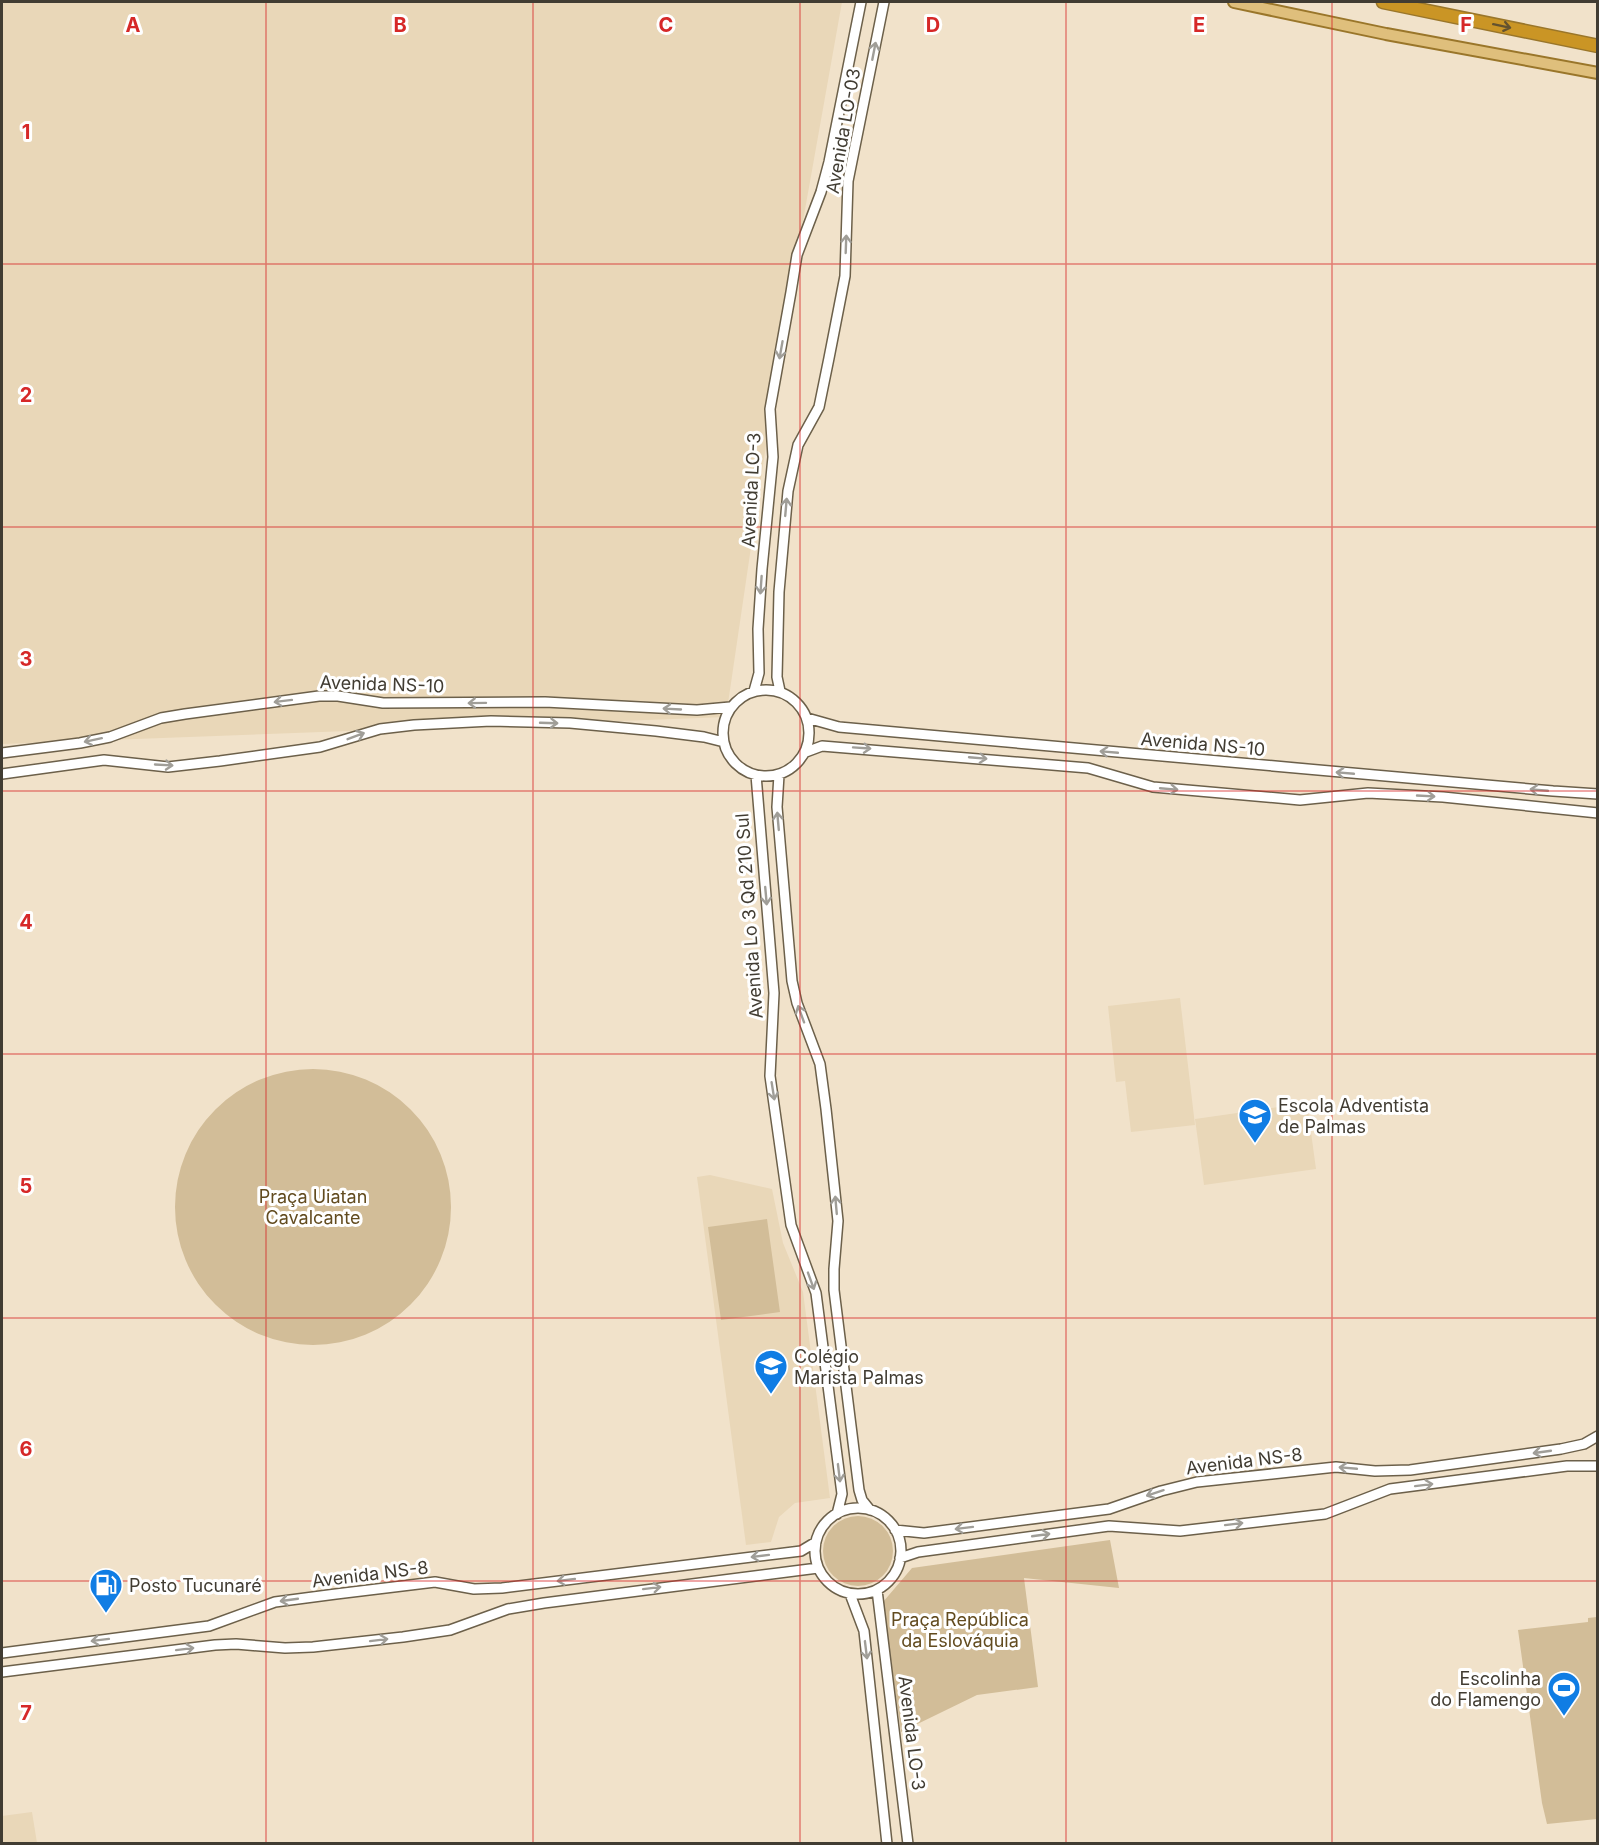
<svg xmlns="http://www.w3.org/2000/svg" width="1599" height="1845" viewBox="0 0 1599 1845" font-family="Inter,sans-serif">
  <rect width="100%" height="100%" fill="#f1e2ca"/>
  <!-- built -->
  <path fill="#e9d7b8" d="M 2,2 L 842,2 L 780,350 L 726,717 L 2,744 Z
    M 1180,998 L 1195,1125 L 1131,1132 L 1125,1081 L 1116,1082 L 1108,1006 Z
    M 1307,1103 L 1316,1169 L 1204,1185 L 1195,1119 Z
    M 710,1175 L 772,1189 L 783,1243 L 803,1292 L 830,1498 L 795,1503 L 779,1517 L 771,1542 L 746,1545 L 697,1177 Z
    M 32,1812 L 37,1843 L 2,1843 L 2,1816 Z"/>
  <!-- green -->
  <path fill="#d2bd98" d="M175 1207a138 138 0 1 1 276 0a138 138 0 1 1-276 0Z
    M 767,1219 L 780,1312 L 721,1320 L 708,1227 Z
    M823 1551a35 35 0 1 1 70 0a35 35 0 1 1-70 0Z
    M 1110,1540 L 1119,1588 L 1024,1578 L 1038,1687 L 977,1695 L 901,1732 L 883,1602 L 912,1568 Z
    M 1597,1617 L 1597,1819 L 1547,1824 L 1542,1803 L 1518,1630 L 1588,1622 L 1588,1618 Z"/>
  <g fill="none" stroke-linecap="round" stroke-linejoin="round">
    <!-- minor casing -->
    <g stroke="#6c604a" stroke-width="12">
      <path id="minor" d="M723 733a43 43 0 1 1 86 0a43 43 0 1 1-86 0Z
        M 754,691 L 759,673 L 758,629 L 762,569 L 773,457 L 770,409 L 791,292 L 797,255 L 821,192 L 829,162 L 861,2
        M 780,691 L 777,677 L 779,592 L 788,491 L 798,445 L 819,407 L 829,358 L 845,276 L 848,181 L 884,2
        M 807,718 L 839,727 L 1553,791 L 1598,794
        M 806,752 L 822,746 L 1088,768 L 1153,787 L 1300,800 L 1368,793 L 1443,797 L 1598,813
        M 2,753 L 80,743 L 110,737 L 161,718 L 185,714 L 319,696 L 338,696 L 383,703 L 545,702 L 697,710 L 730,707
        M 2,774 L 104,760 L 168,767 L 220,761 L 320,747 L 380,729 L 414,725 L 491,721 L 570,723 L 656,731 L 704,737 L 724,742
        M 756,775 L 774,993 L 770,1076 L 791,1225 L 816,1293 L 842,1494 L 837,1514
        M 779,775 L 777,807 L 792,981 L 797,1003 L 820,1064 L 826,1109 L 838,1221 L 834,1269 L 834,1290 L 859,1490 L 862,1500 L 870,1510
        M815 1551a43 43 0 1 1 86 0a43 43 0 1 1-86 0Z
        M 895,1530 L 924,1533 L 1109,1509 L 1161,1491 L 1197,1482 L 1336,1467 L 1375,1471 L 1410,1470 L 1561,1449 L 1584,1444 L 1598,1436
        M 900,1558 L 918,1552 L 1109,1526 L 1180,1531 L 1325,1514 L 1390,1489 L 1567,1466 L 1598,1466
        M 877,1590 L 908,1844
        M 850,1594 L 864,1631 L 887,1844
        M 2,1653 L 209,1626 L 275,1602 L 336,1594 L 435,1582 L 474,1589 L 502,1588 L 801,1551 L 816,1542
        M 2,1672 L 215,1645 L 236,1644 L 285,1648 L 313,1647 L 403,1637 L 450,1630 L 508,1609 L 544,1603 L 818,1568"/>
    </g>
    <!-- major casing -->
    <g stroke="#9a762a" stroke-width="14">
      <path id="major" d="M 1234,2 L 1386,34 L 1598,73"/>
    </g>
    <!-- highway casing -->
    <g stroke="#9a762a" stroke-width="15">
      <path id="highway" d="M 1383,2 L 1598,46"/>
    </g>
    <!-- minor -->
    <use href="#minor" stroke="#fff" stroke-width="9"/>
    <!-- major -->
    <use href="#major" stroke="#dfbf7c" stroke-width="10"/>
    <!-- highway -->
    <use href="#highway" stroke="#ca9525" stroke-width="12"/>
  </g>
  <!-- one-way arrows -->
  <defs><path id="oneway-shaft" d="M-6 0H5M1.5-3L5.5 0L1.5 3" fill="none" stroke-width="1.6" stroke-linecap="round" stroke-linejoin="round" transform="scale(1.5)"/></defs>
  <use stroke="#63522f" href="#oneway-shaft" transform="translate(1502 26) rotate(12)"/>
  <g stroke="#a09e98">
    <use href="#oneway-shaft" transform="translate(874 51) rotate(-79)"/>
    <use href="#oneway-shaft" transform="translate(846 244) rotate(-88)"/>
    <use href="#oneway-shaft" transform="translate(781 350) rotate(100)"/>
    <use href="#oneway-shaft" transform="translate(786 507) rotate(-85)"/>
    <use href="#oneway-shaft" transform="translate(761 585) rotate(94)"/>
    <use href="#oneway-shaft" transform="translate(283 701) rotate(173)"/>
    <use href="#oneway-shaft" transform="translate(477 703) rotate(179)"/>
    <use href="#oneway-shaft" transform="translate(672 709) rotate(-177)"/>
    <use href="#oneway-shaft" transform="translate(549 723) rotate(2)"/>
    <use href="#oneway-shaft" transform="translate(356 736) rotate(-21)"/>
    <use href="#oneway-shaft" transform="translate(93 740) rotate(168)"/>
    <use href="#oneway-shaft" transform="translate(862 748) rotate(4)"/>
    <use href="#oneway-shaft" transform="translate(1109 752) rotate(-175)"/>
    <use href="#oneway-shaft" transform="translate(978 758) rotate(5)"/>
    <use href="#oneway-shaft" transform="translate(164 765) rotate(3)"/>
    <use href="#oneway-shaft" transform="translate(1345 773) rotate(-175)"/>
    <use href="#oneway-shaft" transform="translate(1169 789) rotate(5)"/>
    <use href="#oneway-shaft" transform="translate(1539 790) rotate(-175)"/>
    <use href="#oneway-shaft" transform="translate(1426 796) rotate(3)"/>
    <use href="#oneway-shaft" transform="translate(778 821) rotate(-95)"/>
    <use href="#oneway-shaft" transform="translate(766 896) rotate(85)"/>
    <use href="#oneway-shaft" transform="translate(801 1014) rotate(-110)"/>
    <use href="#oneway-shaft" transform="translate(773 1091) rotate(81)"/>
    <use href="#oneway-shaft" transform="translate(836 1205) rotate(-95)"/>
    <use href="#oneway-shaft" transform="translate(811 1281) rotate(70)"/>
    <use href="#oneway-shaft" transform="translate(1542 1452) rotate(172)"/>
    <use href="#oneway-shaft" transform="translate(1348 1468) rotate(-175)"/>
    <use href="#oneway-shaft" transform="translate(839 1473) rotate(83)"/>
    <use href="#oneway-shaft" transform="translate(1424 1485) rotate(-7)"/>
    <use href="#oneway-shaft" transform="translate(1155 1493) rotate(162)"/>
    <use href="#oneway-shaft" transform="translate(1234 1524) rotate(-7)"/>
    <use href="#oneway-shaft" transform="translate(964 1528) rotate(173)"/>
    <use href="#oneway-shaft" transform="translate(1041 1535) rotate(-8)"/>
    <use href="#oneway-shaft" transform="translate(760 1556) rotate(173)"/>
    <use href="#oneway-shaft" transform="translate(566 1580) rotate(173)"/>
    <use href="#oneway-shaft" transform="translate(652 1588) rotate(-7)"/>
    <use href="#oneway-shaft" transform="translate(289 1600) rotate(172)"/>
    <use href="#oneway-shaft" transform="translate(100 1640) rotate(173)"/>
    <use href="#oneway-shaft" transform="translate(379 1640) rotate(-7)"/>
    <use href="#oneway-shaft" transform="translate(185 1649) rotate(-7)"/>
    <use href="#oneway-shaft" transform="translate(866 1650) rotate(83)"/>
  </g>
  <!-- grid -->
  <path fill="none" stroke="#d62828" stroke-width="1.5" stroke-opacity="0.55" d="M 266,2 L 266,1844M 533,2 L 533,1844M 800,2 L 800,1844M 1066,2 L 1066,1844M 1332,2 L 1332,1844M 2,264 L 1598,264M 2,527 L 1598,527M 2,791 L 1598,791M 2,1054 L 1598,1054M 2,1318 L 1598,1318M 2,1581 L 1598,1581"/>
  <!-- icons -->
  <defs>
    <g id="school-pin" transform="scale(1.725)"><path d="M0 17L-7.5 6A9.5 9.5 0 1 1 7.5 6Z" fill="#107de4" stroke="#fff"/><path d="M0-5L7-2L0 1L-7-2ZM-4 1L0 2.5L4 1V4Q0 6-4 4Z" fill="#fff"/></g>
    <g id="fuel-pin" transform="scale(1.725)"><path d="M0 17L-7.5 6A9.5 9.5 0 1 1 7.5 6Z" fill="#107de4" stroke="#fff"/><path d="M-5.5-6h7V0h2V4h1.3V-2.5L3-4.5l.8-.8L6-3V5H2.5V1h-1V6h-7ZM-4.2-4.7v3.2H.2V-4.7Z" fill="#fff"/></g>
    <g id="stadium-pin" transform="scale(1.725)"><path d="M0 17L-7.5 6A9.5 9.5 0 1 1 7.5 6Z" fill="#107de4" stroke="#fff"/><path d="M0-5a6.5 5 0 1 0 0 10a6.5 5 0 1 0 0-10ZM-3.5-1.8h7v3.6h-7Z" fill="#fff"/></g>
  </defs>
  <g fill-rule="evenodd">
    <use href="#school-pin" x="1255" y="1115"/>
    <use href="#school-pin" x="771" y="1366"/>
    <use href="#fuel-pin" x="106" y="1585"/>
    <use href="#stadium-pin" x="1564" y="1688"/>
  </g>
  <g text-anchor="middle" dominant-baseline="central" stroke-width="6" stroke-linejoin="round" paint-order="stroke">
    <!-- street labels -->
    <g font-size="18" fill="#413c32" stroke="#fff">
      <text transform="translate(843 131) rotate(-80)">Avenida LO-03</text>
      <text transform="translate(751 490) rotate(-87)">Avenida LO-3</text>
      <text transform="translate(382 684) rotate(2)">Avenida NS-10</text>
      <text transform="translate(1203 744) rotate(5)">Avenida NS-10</text>
      <text transform="translate(749 916) rotate(-94)">Avenida Lo 3 Qd 210 Sul</text>
      <text transform="translate(1244 1461) rotate(-7)">Avenida NS-8</text>
      <text transform="translate(370 1574) rotate(-7)">Avenida NS-8</text>
      <text transform="translate(912 1733) rotate(83)">Avenida LO-3</text>
    </g>
    <!-- poi labels -->
    <g font-size="18" fill="#413c32" stroke="#fff" text-anchor="start">
      <text x="1278" y="1105">Escola Adventista<tspan x="1278" dy="21">de Palmas</tspan></text>
      <text x="794" y="1356">Colégio<tspan x="794" dy="21">Marista Palmas</tspan></text>
      <text x="129" y="1585">Posto Tucunaré</text>
      <text x="1541" y="1678" text-anchor="end">Escolinha<tspan x="1541" dy="21">do Flamengo</tspan></text>
    </g>
    <!-- park labels -->
    <g font-size="18" fill="#624b1f" stroke="#fff">
      <text x="313" y="1196">Praça Uiatan<tspan x="313" dy="21">Cavalcante</tspan></text>
      <text x="960" y="1619">Praça República<tspan x="960" dy="21">da Eslováquia</tspan></text>
    </g>
  </g>
  <g font-size="20" text-anchor="middle" font-weight="bold" fill="#d62828" stroke="#fff" stroke-width="6" stroke-linejoin="round" paint-order="stroke">
    <text x="133" y="32">A</text>
    <text x="400" y="32">B</text>
    <text x="666" y="32">C</text>
    <text x="933" y="32">D</text>
    <text x="1199" y="32">E</text>
    <text x="1466" y="32">F</text>
    <text x="26" y="139">1</text>
    <text x="26" y="402">2</text>
    <text x="26" y="666">3</text>
    <text x="26" y="929">4</text>
    <text x="26" y="1193">5</text>
    <text x="26" y="1456">6</text>
    <text x="26" y="1720">7</text>
  </g>
  <!-- border -->
  <rect width="1599" height="1845" fill="none" stroke="#413c32" stroke-width="6"/>
</svg>
